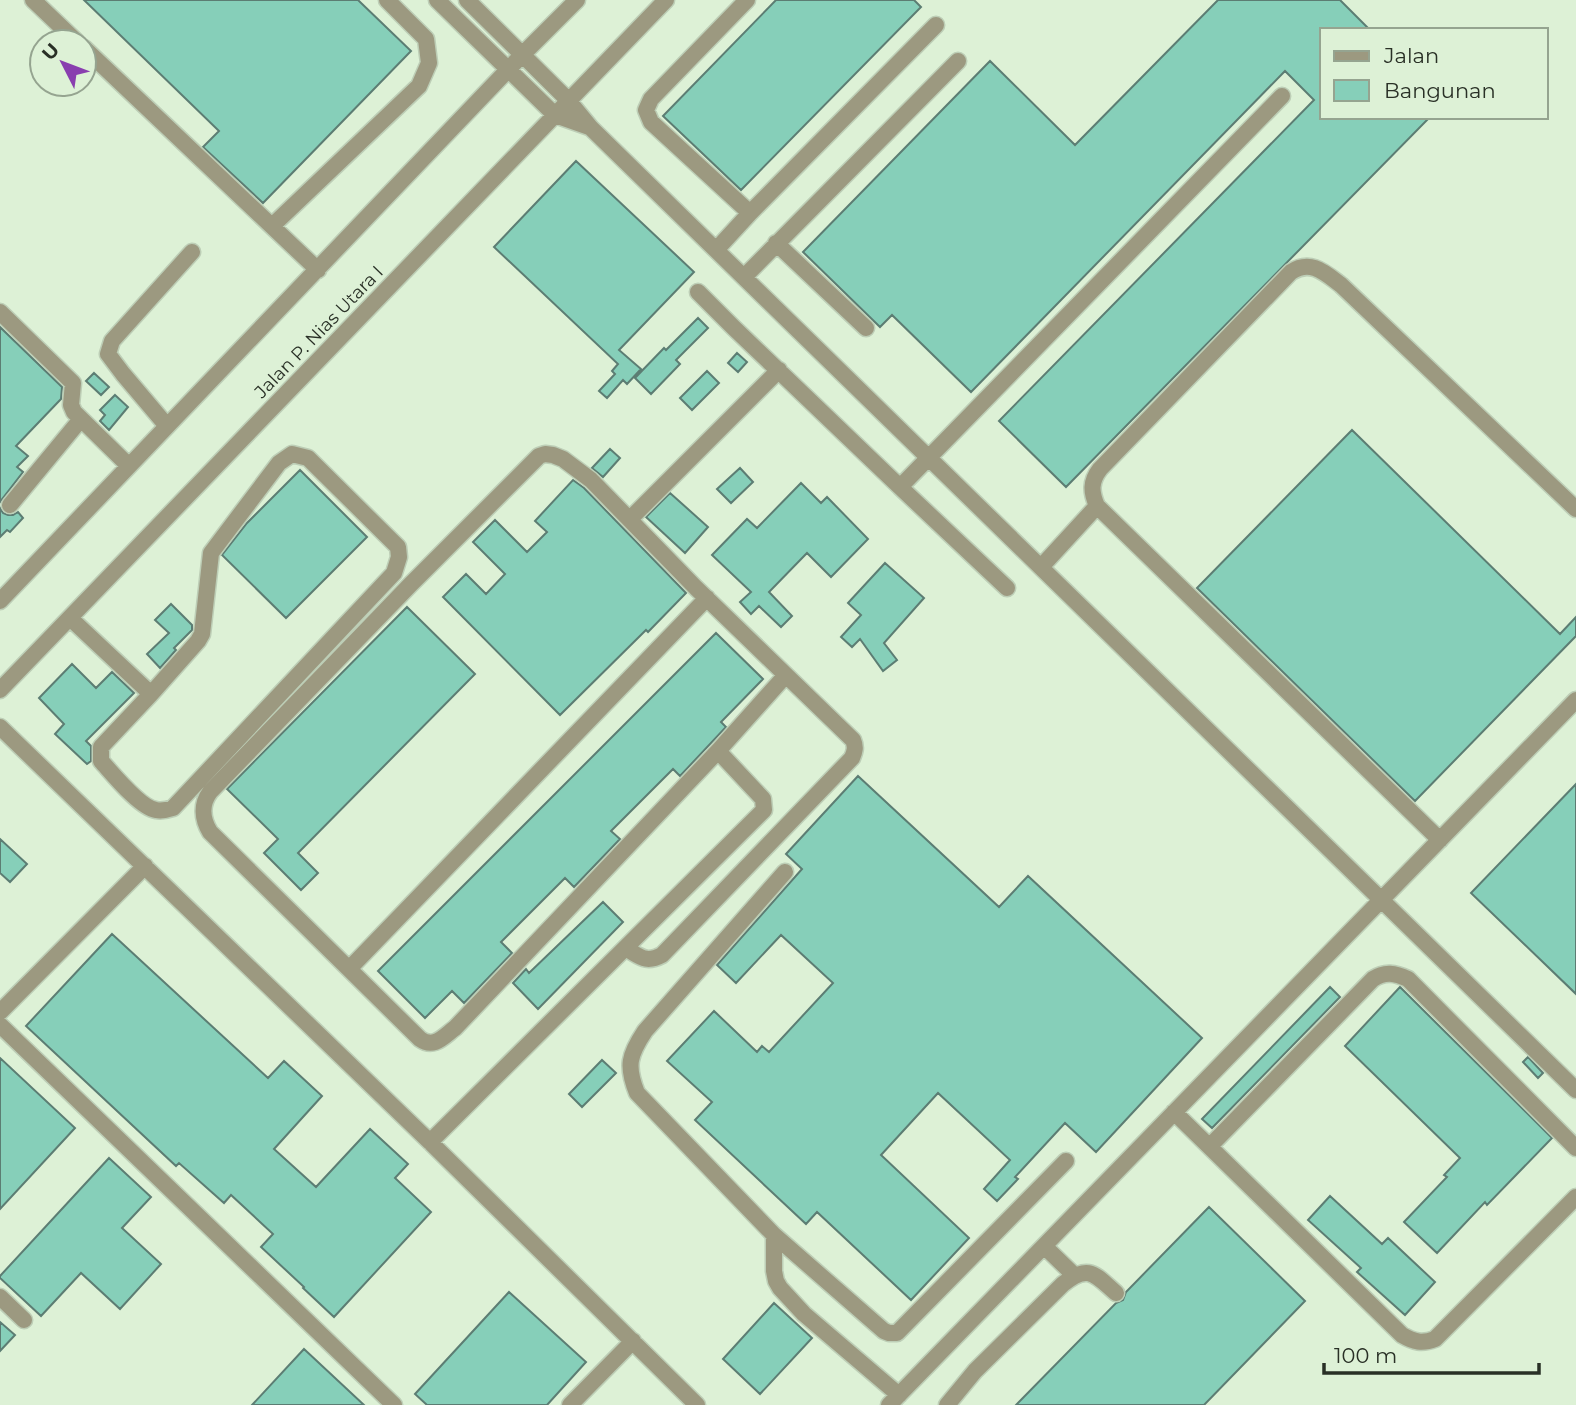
<svg xmlns="http://www.w3.org/2000/svg" width="1576" height="1405" viewBox="0 0 1576 1405" font-family="Montserrat,sans-serif">
  <rect width="100%" height="100%" fill="#ddf1d6"/>
  <!-- building -->
  <path fill="#86cfb9" stroke="#5c7d73" stroke-width="2" d="M 84,0 L 358,0 L 411,51 L 263,203 L 203,147 L 219,131 Z
    M 776,0 L 914,0 L 921,7 L 741,190 L 663,116 Z
    M 1218,0 L 1340,0 L 1370,30 L 1322,30 L 1322,117 L 1430,117 L 1066,487 L 999,421 L 1314,100 L 1285,71 L 971,392 L 892,315 L 880,327 L 803,252 L 990,61 L 1075,145 Z
    M 576,161 L 694,272 L 619,350 L 641,369 L 627,384 L 623,380 L 607,398 L 599,391 L 615,374 L 612,371 L 618,364 L 494,247 Z
    M 698,318 L 708,328 L 676,360 L 680,364 L 651,394 L 635,378 L 664,348 L 666,350 Z
    M 0,327 L 62,387 L 61,399 L 16,446 L 28,456 L 17,467 L 23,472 L 0,502 Z
    M 737,353 L 747,362 L 738,372 L 728,363 Z
    M 707,371 L 719,383 L 692,410 L 680,398 Z
    M 94,373 L 109,387 L 101,395 L 86,381 Z
    M 115,395 L 128,407 L 109,430 L 100,421 L 105,415 L 100,410 Z
    M 1352,430 L 1560,634 L 1576,617 L 1576,636 L 1415,801 L 1197,588 Z
    M 610,449 L 620,458 L 603,477 L 592,468 Z
    M 740,468 L 753,482 L 731,503 L 717,489 Z
    M 300,470 L 367,537 L 286,618 L 222,555 L 247,523 Z
    M 573,480 L 584,488 L 686,593 L 648,632 L 646,630 L 560,715 L 443,597 L 466,574 L 486,594 L 505,574 L 473,542 L 495,520 L 527,552 L 547,532 L 535,521 Z
    M 801,483 L 821,503 L 827,497 L 868,539 L 831,577 L 807,553 L 769,592 L 792,616 L 781,627 L 759,606 L 751,614 L 740,602 L 751,592 L 712,555 L 747,519 L 757,528 Z
    M 670,493 L 708,527 L 685,553 L 646,517 Z
    M 0,508 L 3,513 L 8,515 L 13,515 L 18,512 L 23,518 L 10,532 L 7,530 L 0,537 Z
    M 885,563 L 924,598 L 884,643 L 897,660 L 883,671 L 860,639 L 852,647 L 841,637 L 861,615 L 848,603 Z
    M 171,604 L 192,625 L 192,630 L 174,648 L 176,650 L 160,668 L 147,654 L 169,633 L 155,620 Z
    M 407,607 L 475,674 L 298,853 L 318,873 L 301,890 L 264,853 L 278,839 L 227,789 Z
    M 716,633 L 763,679 L 721,722 L 726,727 L 680,776 L 673,769 L 611,831 L 620,839 L 574,887 L 565,878 L 501,942 L 512,953 L 464,1003 L 452,991 L 425,1018 L 378,971 Z
    M 72,664 L 96,688 L 112,672 L 134,693 L 86,741 L 91,746 L 91,761 L 87,764 L 55,734 L 64,724 L 39,698 Z
    M 858,776 L 999,907 L 1028,876 L 1202,1038 L 1096,1152 L 1065,1123 L 1015,1177 L 1018,1179 L 997,1201 L 984,1189 L 1010,1160 L 938,1093 L 881,1155 L 969,1238 L 911,1300 L 817,1212 L 806,1224 L 695,1120 L 712,1102 L 667,1061 L 714,1011 L 757,1052 L 762,1046 L 769,1052 L 833,983 L 781,935 L 736,983 L 717,965 L 802,869 L 786,854 Z
    M 1576,784 L 1576,994 L 1471,893 Z
    M 0,839 L 27,864 L 10,882 L 0,873 Z
    M 603,902 L 623,922 L 538,1009 L 513,983 L 526,969 L 529,973 Z
    M 112,934 L 268,1078 L 284,1061 L 322,1096 L 274,1149 L 316,1187 L 370,1129 L 408,1164 L 395,1178 L 431,1212 L 334,1317 L 303,1288 L 304,1287 L 261,1247 L 273,1234 L 231,1195 L 224,1203 L 179,1163 L 176,1166 L 26,1026 Z
    M 1330,987 L 1340,997 L 1212,1128 L 1202,1119 Z
    M 1400,987 L 1552,1138 L 1487,1205 L 1485,1202 L 1437,1253 L 1404,1222 L 1447,1177 L 1444,1175 L 1460,1158 L 1345,1046 Z
    M 1528,1057 L 1543,1073 L 1538,1078 L 1523,1062 Z
    M 0,1058 L 75,1128 L 0,1209 Z
    M 602,1060 L 616,1073 L 582,1107 L 569,1094 Z
    M 109,1158 L 151,1197 L 122,1228 L 161,1264 L 120,1309 L 81,1273 L 41,1316 L 0,1278 L 0,1276 Z
    M 1330,1196 L 1382,1244 L 1388,1238 L 1435,1282 L 1405,1315 L 1357,1272 L 1361,1268 L 1308,1220 Z
    M 1209,1207 L 1305,1301 L 1204,1405 L 1016,1405 L 1116,1303 L 1123,1300 L 1126,1292 Z
    M 509,1292 L 586,1362 L 547,1405 L 427,1405 L 415,1394 Z
    M 774,1303 L 812,1338 L 760,1394 L 723,1359 Z
    M 0,1322 L 15,1335 L 0,1351 Z
    M 304,1349 L 364,1405 L 252,1405 Z"/>
  <g fill="none" stroke-linecap="round" stroke-linejoin="round">
    <!-- minor casing -->
    <g stroke="#bdceb6" stroke-width="19">
      <path id="minor" d="M 33,0 L 77,42
        M 437,0 L 555,115 L 589,127
        M 467,0 L 568,100 L 591,128 L 1576,1090
        M 747,0 L 651,99 L 646,110 L 651,122 L 750,213
        M 84,48 L 318,270
        M 272,226 L 419,86 L 429,63 L 426,39 L 387,0
        M 776,243 L 866,328
        M 716,250 L 750,213 L 936,25
        M 744,277 L 958,61
        M 698,292 L 734,328 L 900,487 L 1282,96
        M 0,312 L 73,383 L 71,405 L 74,412 L 128,465
        M 167,426 L 123,374 L 108,354 L 112,341 L 192,252
        M 900,487 L 1007,588
        M 10,505 L 81,419
        M 1097,506 C 1091,492 1090,482 1100,469 L 1291,272 C 1311,259 1325,273 1341,285 L 1576,509
        M 630,519 L 779,370
        M 1041,567 L 1097,506 L 1440,840
        M 0,601 L 522,55 L 577,0
        M 70,618 L 151,694 L 101,747 L 101,761 C 112,773 140,808 156,810 C 161,811 167,810 173,808 L 394,573 L 399,557 L 398,547 L 308,458 L 292,454 L 279,463 L 211,553 L 202,634 L 198,641 L 151,694
        M 0,690 L 666,0
        M 0,727 L 430,1142 L 697,1405
        M 785,872 L 645,1031 C 629,1055 626,1066 637,1093 L 774,1235 L 884,1331 L 889,1333 L 897,1333 L 1066,1161
        M 625,948 C 640,956 645,964 662,955 L 852,758 C 855,751 856,747 853,740 L 696,588 L 591,480 L 563,459 L 553,455 L 545,454 L 539,456 L 410,585 L 210,792 C 201,804 202,819 210,832 L 420,1039 C 434,1049 443,1037 455,1028 L 718,751 L 786,675
        M 349,969 L 707,598
        M 0,1012 L 145,866
        M 0,1025 L 394,1405
        M 1174,1112 L 1402,1335 C 1414,1342 1422,1344 1435,1339 L 1576,1197
        M 430,1142 L 764,810 L 763,799 L 718,751
        M 1210,1146 L 1373,979 C 1385,971 1395,973 1408,979 L 1576,1148
        M 774,1235 L 774,1271 L 776,1281 L 780,1288 L 804,1314 L 899,1395
        M 1044,1246 L 1074,1275
        M 0,1297 L 24,1320
        M 570,1405 L 633,1341
        M 889,1405 L 1576,700
        M 947,1405 L 975,1371 L 1063,1284 C 1089,1263 1095,1275 1116,1293"/>
    </g>
    <!-- minor -->
    <use href="#minor" stroke="#9c9980" stroke-width="16"/>
  </g>
  <g text-anchor="middle" dominant-baseline="central" stroke-width="5" stroke-linejoin="round" paint-order="stroke">
    <!-- street labels -->
    <g font-size="18" fill="#293026" stroke="#ddf1d6">
      <text transform="translate(319 332) rotate(-46)">Jalan P. Nias Utara I</text>
    </g>
  </g>
  <!-- legend -->
  <rect x="1320" y="28" width="228" height="91" fill="#ddf1d6" stroke="#95a490" stroke-width="2"/>
  <rect x="1334" y="51" width="35" height="10" fill="#9c9980" stroke="#95a490" stroke-width="2"/>
  <text x="1384" y="63" font-size="21" fill="#293026">Jalan</text>
  <rect x="1334" y="80" width="35" height="21" fill="#86cfb9" stroke="#95a490" stroke-width="2"/>
  <text x="1384" y="98" font-size="21" fill="#293026">Bangunan</text>
  <!-- north arrow -->
  <g transform="translate(63 63) rotate(312)"><circle r="33" fill="#ddf1d6" stroke="#95a490" stroke-width="2"/>
  <path d="M0-5L12 26L0 18L-12 26Z" fill="#893eaf"/>
  <text y="-10" font-size="19" font-weight="bold" text-anchor="middle" fill="#293026">U</text>
  </g>
  <!-- scale -->
  <path d="M1324 1363v10h215v-10" fill="none" stroke="#293026" stroke-width="3.5"/>
  <text x="1334" y="1363" font-size="21" fill="#293026" stroke="#ddf1d6" stroke-width="5" paint-order="stroke">100 m</text>
</svg>
